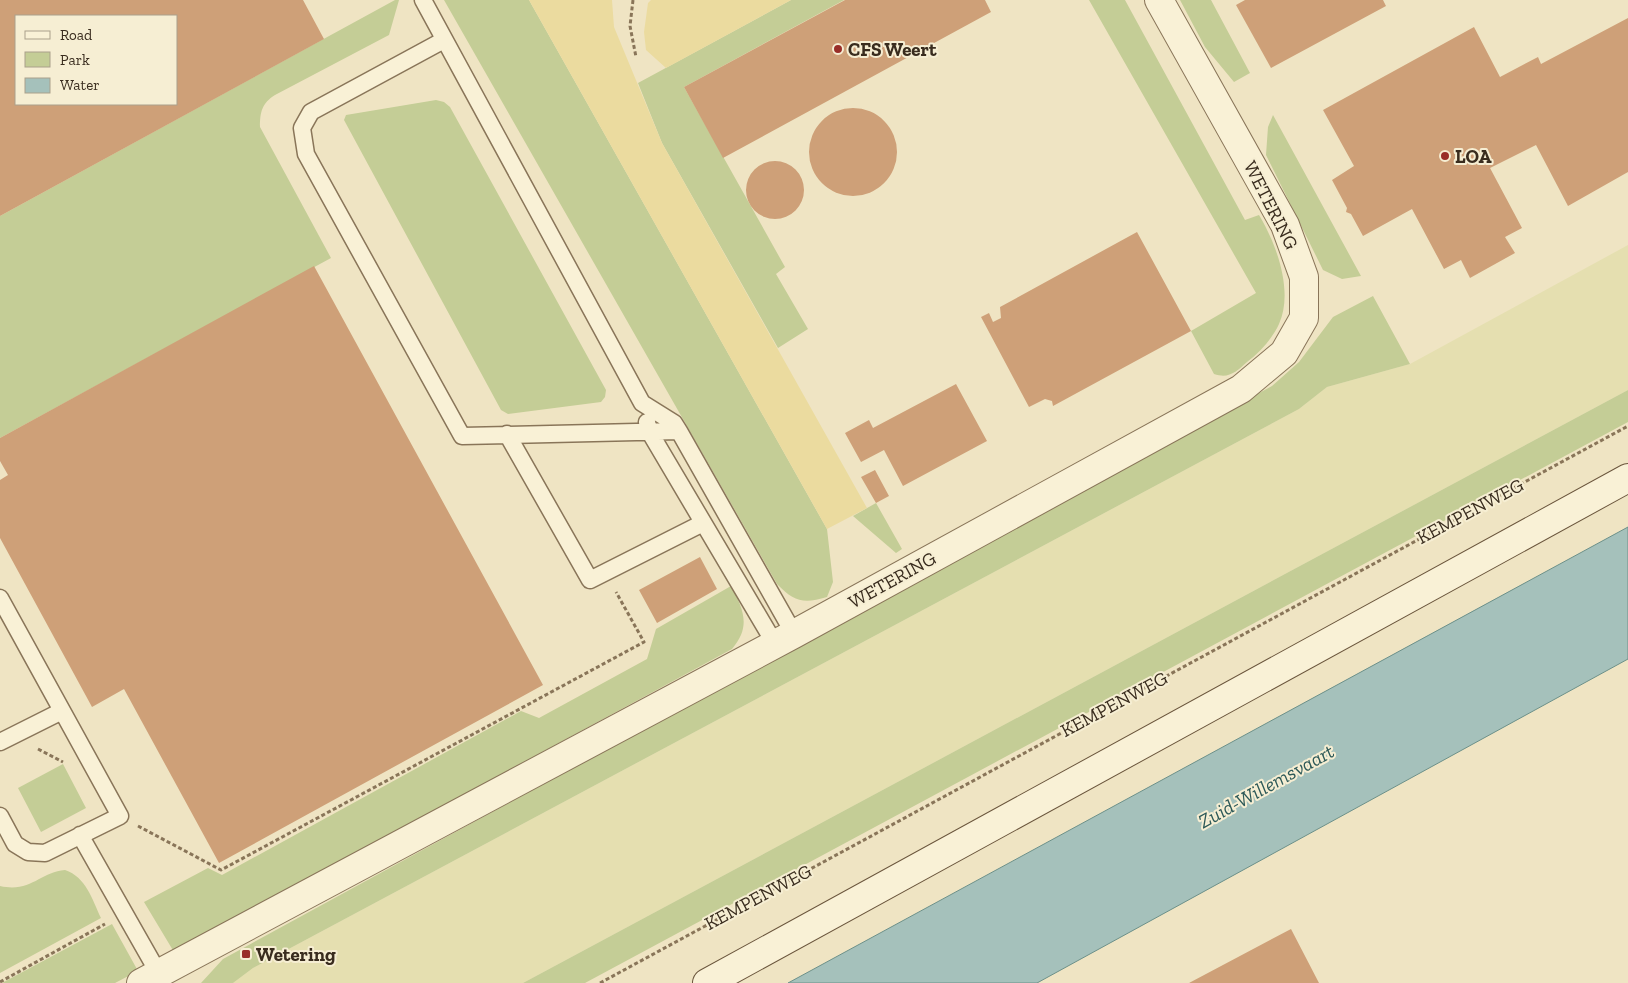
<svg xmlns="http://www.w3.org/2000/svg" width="1628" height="983" viewBox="0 0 1628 983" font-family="'Zilla Slab',serif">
  <rect width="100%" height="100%" fill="#efe4c3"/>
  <!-- farmland -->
  <path fill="#e5dfb0" d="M 1628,245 L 1628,390 L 523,983 L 233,983 L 253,968 L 1299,409 L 1327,387 L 1410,364 Z"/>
  <!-- green -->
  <path fill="#c4cd96" d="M 395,0 L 399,0 L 389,35 L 275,95 C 262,103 260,112 260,127 L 331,258 L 0,438 L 0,216 Z
    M 444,0 L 529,0 L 827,529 L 833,582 L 827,597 C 804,604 794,602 777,584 Z
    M 791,0 L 844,0 L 684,87 L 785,267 L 776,274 L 808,329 L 778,348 L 662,143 L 638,83 Z
    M 1089,0 L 1125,0 L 1245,220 L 1259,215 C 1276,243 1294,291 1279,324 C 1272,339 1260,352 1247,362 C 1236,372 1229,379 1214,374 L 1191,331 L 1256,293 Z
    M 1180,0 L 1211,0 L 1250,73 L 1234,82 L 1205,47 Z
    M 436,100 L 444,102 L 450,107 L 606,390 L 605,397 L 601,402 L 508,414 L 501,410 L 344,120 L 346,115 Z
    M 1273,115 L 1361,276 L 1342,279 L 1323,270 L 1266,155 L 1268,127 Z
    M 1373,296 L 1410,364 L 1327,387 L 1299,409 L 253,968 L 233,983 L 201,983 L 223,959 L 1272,386 L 1299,362 L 1333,317 Z
    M 1628,390 L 1628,422 L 585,983 L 523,983 Z
    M 876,503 L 902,549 L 896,553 L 853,516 Z
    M 731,586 C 744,610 751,627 732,649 L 174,952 L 144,902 L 208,868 L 222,875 L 521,711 L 539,718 L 647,659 L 656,629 Z
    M 63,764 L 86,808 L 41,832 L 18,788 Z
    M 65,870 C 86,877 92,899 101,918 L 0,973 L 0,886 C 31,893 40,872 65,870 Z
    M 112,924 L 138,971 L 115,983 L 2,983 Z"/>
  <!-- sand -->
  <path fill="#ebdb9f" d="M 529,0 L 612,0 L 614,27 L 662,143 L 867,508 L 827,529 Z
    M 651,0 L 791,0 L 666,68 L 646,50 L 644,32 L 648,3 Z"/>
  <!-- water -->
  <path fill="#a5c1bb" stroke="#6c9089" d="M 1628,527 L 1628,659 L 1037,983 L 788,983 Z"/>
  <!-- building -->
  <path fill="#cea078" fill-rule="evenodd" d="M 0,0 L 303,0 L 324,39 L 0,216 ZM 16,16 L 176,16 L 176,104 L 16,104 Z
    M 845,0 L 985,0 L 991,12 L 723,158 L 684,87 Z
    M 1245,0 L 1383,0 L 1386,6 L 1271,68 L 1236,5 Z
    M 1628,18 L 1628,172 L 1568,206 L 1536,145 L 1490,168 L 1522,228 L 1505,237 L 1515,253 L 1470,278 L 1461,260 L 1444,269 L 1412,209 L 1363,236 L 1351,214 L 1346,212 L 1347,208 L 1332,180 L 1354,166 L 1323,110 L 1474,27 L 1500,77 L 1538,57 L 1541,64 Z
    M809 152a44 44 0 1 1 88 0a44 44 0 1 1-88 0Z
    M746 190a29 29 0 1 1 58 0a29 29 0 1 1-58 0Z
    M 1137,232 L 1191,331 L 1053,406 L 1052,401 L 1045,399 L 1029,407 L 981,317 L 989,313 L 993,322 L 1001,318 L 1000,307 Z
    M 314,266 L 543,685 L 219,863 L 124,689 L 92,707 L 0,538 L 0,480 L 8,475 L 0,461 L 0,438 Z
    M 956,384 L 987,441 L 903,486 L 884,450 L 861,462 L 845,433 L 869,420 L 873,428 Z
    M 875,470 L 889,496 L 876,503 L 861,477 Z
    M 700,557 L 717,589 L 657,623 L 639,590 Z
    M 1291,929 L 1319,983 L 1189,983 Z"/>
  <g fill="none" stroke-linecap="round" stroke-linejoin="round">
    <!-- service casing -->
    <g stroke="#897559" stroke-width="19">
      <path id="service" d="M 423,0 L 642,403 L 674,423 L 679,431 L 794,634
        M 444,40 L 311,112 L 302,128 L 306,154 L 462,436 L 679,431
        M 647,422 L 649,431 L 775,644
        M 507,434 L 590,580 L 703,523
        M 0,598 L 120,816 L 45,853 L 28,852 L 15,844 L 0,816
        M 0,742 L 62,711
        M 80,835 L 159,974"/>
    </g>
    <!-- minor casing -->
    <g stroke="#897559" stroke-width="30">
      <path id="minor" d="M 141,983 L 794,634 L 1241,389 L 1284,353 L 1304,318 L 1304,277 L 1285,225 L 1159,0"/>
    </g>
    <!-- secondary casing -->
    <g stroke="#6b563d" stroke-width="30">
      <path id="secondary" d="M 707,983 L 1628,478"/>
    </g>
    <!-- path -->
    <path stroke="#897559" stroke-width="3" stroke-dasharray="4 2.5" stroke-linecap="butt" d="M 633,0 L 630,26 L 636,57
      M 38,749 L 63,762
      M 138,826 L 221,870 L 644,642 L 616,592
      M 0,982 L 105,924
      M 600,983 L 1628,426"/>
    <!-- service -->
    <use href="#service" stroke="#f9f1d6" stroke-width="16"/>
    <!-- minor -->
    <use href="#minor" stroke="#f9f1d6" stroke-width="28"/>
    <!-- secondary -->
    <use href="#secondary" stroke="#f9f1d6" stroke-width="28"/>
  </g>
  <!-- markers -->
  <g fill="#992e28" stroke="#f6eed3" stroke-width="2">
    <circle cx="838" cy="49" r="5"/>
    <circle cx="1445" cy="156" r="5"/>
    <rect x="241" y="949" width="10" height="10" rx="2.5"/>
  </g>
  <g text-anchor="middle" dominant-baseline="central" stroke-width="4" stroke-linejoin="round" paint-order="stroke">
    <!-- poi labels -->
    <g font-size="19" font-weight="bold" fill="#392c1e" stroke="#f6eed3" text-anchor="start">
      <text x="848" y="49">CFS Weert</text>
      <text x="1455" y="156">LOA</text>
      <text x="256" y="954">Wetering</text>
    </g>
    <!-- street labels -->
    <g font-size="19" fill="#392c1e" stroke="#f6eed3">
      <text transform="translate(1271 205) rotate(63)">WETERING</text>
      <text transform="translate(1470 511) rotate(-28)">KEMPENWEG</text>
      <text transform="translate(892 580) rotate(-29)">WETERING</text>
      <text transform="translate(1114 704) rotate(-28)">KEMPENWEG</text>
      <text transform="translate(758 897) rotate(-28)">KEMPENWEG</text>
    </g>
    <!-- water labels -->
    <g font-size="20" font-style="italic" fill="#2d5958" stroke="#f6eed3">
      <text transform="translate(1266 786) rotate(-29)">Zuid-Willemsvaart</text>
    </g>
  </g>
  <!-- legend -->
  <rect x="15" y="15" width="162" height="90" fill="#f6eed3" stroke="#aaa08b"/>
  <rect x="25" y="31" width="25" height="8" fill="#f9f1d6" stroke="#aaa08b"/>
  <text x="60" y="40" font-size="15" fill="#392c1e">Road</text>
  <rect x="25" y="52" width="25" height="15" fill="#c4cd96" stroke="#aaa08b"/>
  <text x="60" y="65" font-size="15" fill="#392c1e">Park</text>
  <rect x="25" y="78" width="25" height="15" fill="#a5c1bb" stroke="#aaa08b"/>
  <text x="60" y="90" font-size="15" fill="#392c1e">Water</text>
</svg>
